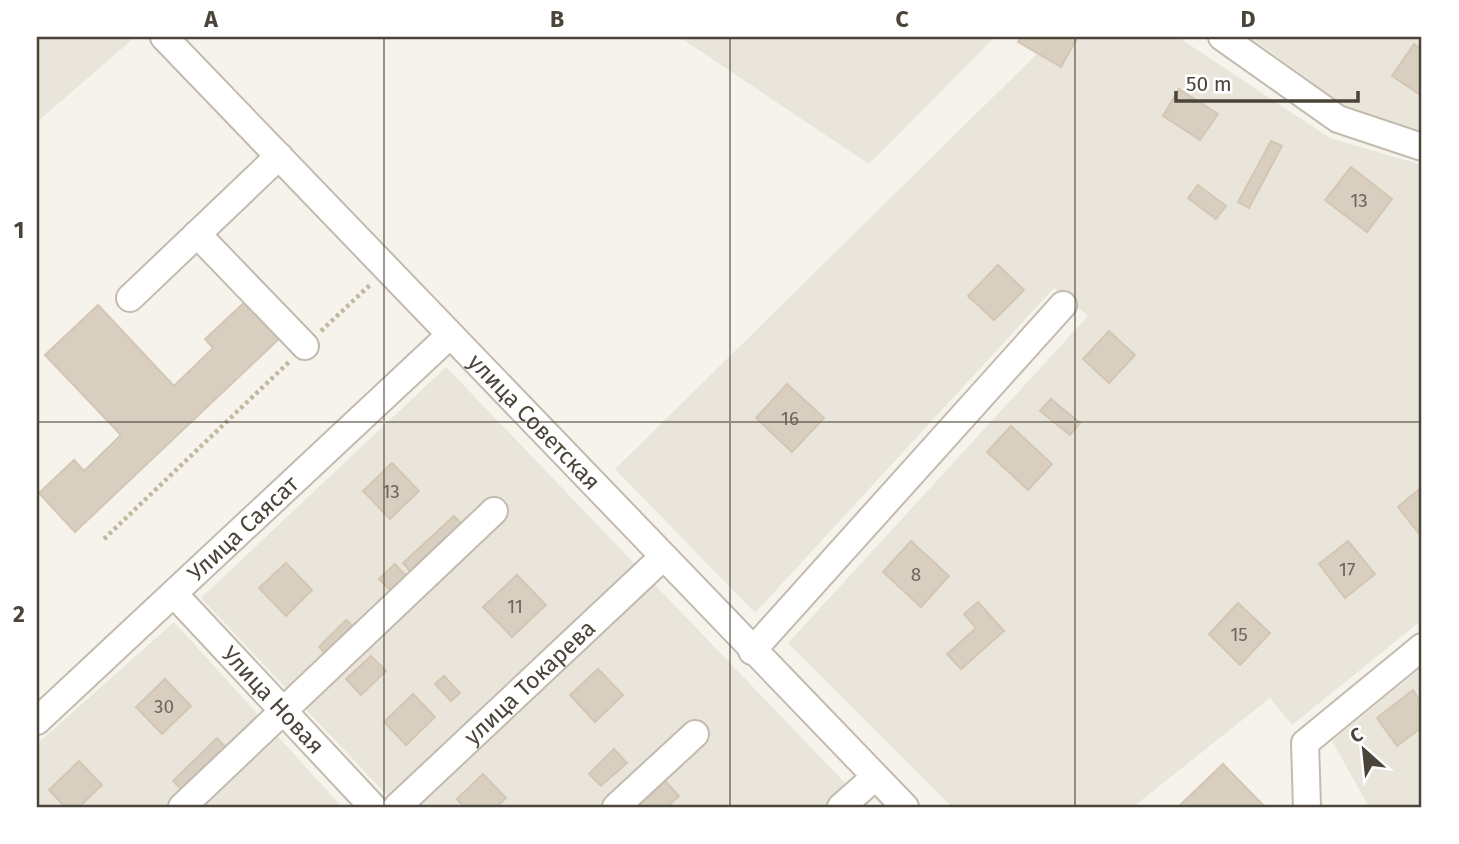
<svg xmlns="http://www.w3.org/2000/svg" width="1459" height="844" viewBox="0 0 1459 844" font-family="'Fira Sans',sans-serif">
  <rect width="100%" height="100%" fill="#f6f3ec"/>
  <!-- residential -->
  <path fill="#eae5da" d="M 37,37 L 135,37 L 37,122 Z
    M 679,37 L 995,37 L 869,164 Z
    M 1054,37 L 1178,37 L 1330,138 L 1422,165 L 1422,620 L 1292,725 L 1270,698 L 1133,807 L 952,807 L 788,643 L 1088,316 L 1054,288 L 755,613 L 615,469 Z
    M 1250,37 L 1422,37 L 1422,131 L 1346,106 Z
    M 446,367 L 848,786 L 824,807 L 398,807 L 201,598 Z
    M 174,622 L 342,807 L 37,807 L 37,744 Z
    M 1422,667 L 1422,807 L 1369,807 L 1332,741 Z"/>
  <!-- building -->
  <path fill="#d8cfc1" stroke="#d3c7b4" stroke-width="2" d="M 1021,37 L 1078,37 L 1061,67 L 1018,42 Z
    M 1414,44 L 1422,50 L 1422,96 L 1392,76 Z
    M 1179,89 L 1218,114 L 1200,140 L 1163,116 Z
    M 1271,141 L 1282,146 L 1249,208 L 1238,202 Z
    M 1351,167 L 1392,199 L 1367,232 L 1325,200 Z
    M 1198,185 L 1226,206 L 1216,219 L 1188,198 Z
    M 998,265 L 1024,290 L 994,320 L 968,296 Z
    M 247,300 L 282,336 L 75,532 L 39,493 L 74,460 L 84,471 L 121,435 L 45,355 L 98,305 L 174,386 L 213,348 L 205,339 Z
    M 1109,331 L 1135,355 L 1109,383 L 1083,359 Z
    M 787,384 L 824,418 L 792,452 L 756,418 Z
    M 1051,399 L 1080,423 L 1070,435 L 1040,411 Z
    M 1011,426 L 1052,464 L 1028,490 L 987,452 Z
    M 392,463 L 419,491 L 390,519 L 363,491 Z
    M 1422,487 L 1422,534 L 1420,535 L 1398,507 Z
    M 454,516 L 461,523 L 410,571 L 403,563 Z
    M 911,541 L 949,576 L 921,607 L 883,572 Z
    M 1348,541 L 1375,574 L 1345,598 L 1319,564 Z
    M 286,563 L 312,590 L 286,616 L 259,588 Z
    M 395,564 L 407,577 L 392,592 L 379,579 Z
    M 517,575 L 546,605 L 512,637 L 483,607 Z
    M 978,602 L 1004,631 L 961,669 L 947,654 L 976,628 L 964,614 Z
    M 1238,603 L 1270,633 L 1240,665 L 1209,634 Z
    M 346,620 L 355,628 L 327,655 L 319,647 Z
    M 371,656 L 386,671 L 361,695 L 346,679 Z
    M 598,669 L 623,695 L 595,722 L 570,695 Z
    M 444,676 L 460,693 L 451,701 L 435,684 Z
    M 165,679 L 191,706 L 162,734 L 136,707 Z
    M 1413,690 L 1422,705 L 1422,727 L 1397,746 L 1377,718 Z
    M 413,694 L 435,717 L 406,745 L 384,722 Z
    M 217,738 L 229,751 L 185,793 L 173,781 Z
    M 614,749 L 627,763 L 601,786 L 589,774 Z
    M 79,761 L 102,785 L 79,807 L 65,807 L 49,790 Z
    M 1223,764 L 1265,807 L 1178,807 Z
    M 483,774 L 506,798 L 497,807 L 464,807 L 457,799 Z
    M 664,780 L 679,796 L 667,807 L 636,807 Z"/>
  <g fill="none" stroke-linecap="round" stroke-linejoin="round">
    <!-- minor casing -->
    <g stroke="#c2bbae" stroke-width="30">
      <g id="minor">
        <path id="s1" d="M 164,37 L 905,807"/>
        <path d="M 1222,37 L 1338,119 L 1422,147"/>
        <path d="M 197,234 L 305,346"/>
        <path d="M 130,298 L 279,156"/>
        <path id="s2" d="M 174,594 L 373,807"/>
        <path d="M 752,651 L 1063,305"/>
        <path id="s3" d="M 37,721 L 450,335"/>
        <path d="M 182,807 L 494,511"/>
        <path id="s4" d="M 397,807 L 663,557"/>
        <path d="M 616,807 L 695,734"/>
        <path d="M 841,807 L 875,777"/>
        <path d="M 1307,807 L 1305,743 L 1422,647"/>
      </g>
    </g>
    <!-- path -->
    <path stroke="#c4b79f" stroke-width="4.5" stroke-dasharray="3.5 3.5" stroke-linecap="butt" d="M 321,331 L 371,284
      M 104,539 L 290,361"/>
    <!-- minor -->
    <use href="#minor" stroke="#fff" stroke-width="26"/>
  </g>
  <!-- grid -->
  <path fill="none" stroke="#4b4439" stroke-width="2" stroke-opacity="0.55" d="M 384,37 L 384,807M 730,37 L 730,807M 1075,37 L 1075,807M 37,422 L 1422,422"/>
  <g text-anchor="middle" dominant-baseline="central" stroke-width="5" stroke-linejoin="round" paint-order="stroke">
    <!-- number labels -->
    <g font-size="19" fill="#6e675b">
      <text x="1359" y="200">13</text>
      <text x="790" y="418">16</text>
      <text x="391" y="491">13</text>
      <text x="1347" y="569">17</text>
      <text x="916" y="574">8</text>
      <text x="515" y="606">11</text>
      <text x="1239" y="634">15</text>
      <text x="164" y="706">30</text>
    </g>
    <!-- street labels -->
    <g font-size="23" fill="#4b4439" stroke="#fff">
      <text stroke="none"><textPath href="#s1" startOffset="534">улица Советская</textPath></text>
      <text stroke="none"><textPath href="#s3" startOffset="282">Улица Саясат</textPath></text>
      <text stroke="none"><textPath href="#s4" startOffset="182">улица Токарева</textPath></text>
      <text stroke="none"><textPath href="#s2" startOffset="145">Улица Новая</textPath></text>
    </g>
  </g>
  <!-- border -->
  <rect width="1459" height="844" fill="none" stroke="#ffffff" stroke-width="77"/>
  <!-- north arrow -->
  <g transform="translate(1364 750) rotate(333)" stroke="#ffffff" stroke-width="5" paint-order="stroke">
  <path d="M0-5L12 26L0 18L-12 26Z" fill="#4b4439"/>
  <text y="-10" font-size="19" font-weight="bold" text-anchor="middle" fill="#4b4439">С</text>
  </g>
  <!-- scale -->
  <path d="M1176 91v10h182v-10" fill="none" stroke="#4b4439" stroke-width="3.5"/>
  <text x="1186" y="91" font-size="21" fill="#4b4439" stroke="#ffffff" stroke-width="5" paint-order="stroke">50 m</text>
  <rect x="38" y="38" width="1382" height="768" fill="none" stroke="#4b4439" stroke-width="2.5"/>
  <g font-size="23" text-anchor="middle" font-weight="bold" fill="#4b4439">
    <text x="211" y="27">A</text>
    <text x="557" y="27">B</text>
    <text x="902" y="27">C</text>
    <text x="1248" y="27">D</text>
    <text x="19" y="238">1</text>
    <text x="19" y="622">2</text>
  </g>
</svg>
